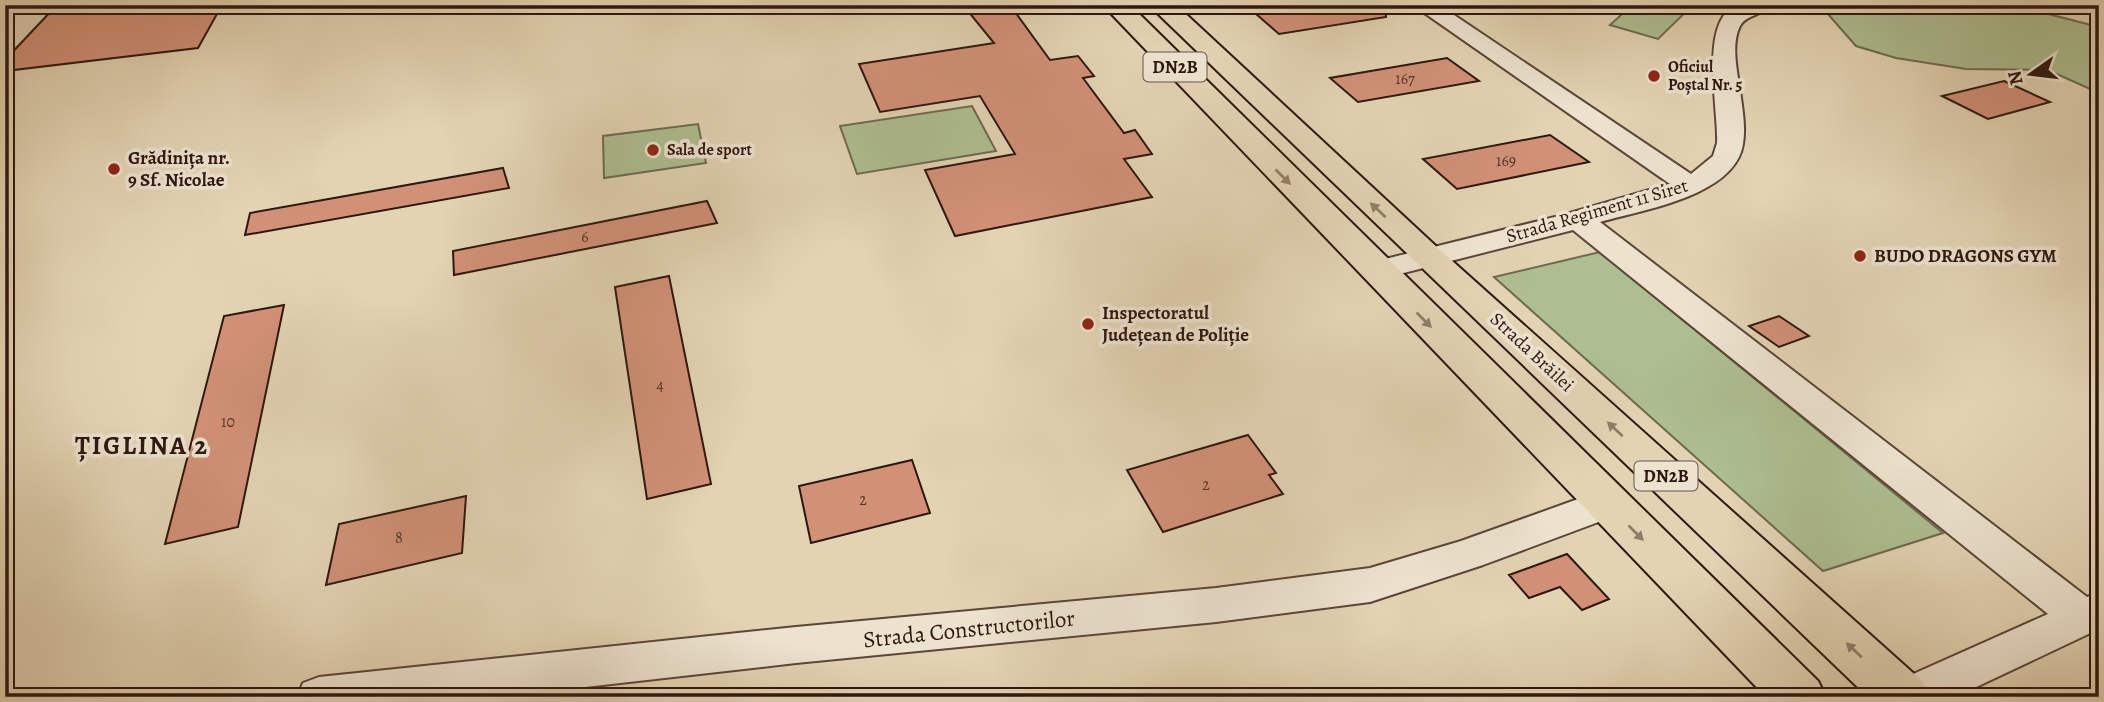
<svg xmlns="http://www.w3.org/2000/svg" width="2104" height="702" viewBox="0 0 2104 702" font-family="Alegreya,serif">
  <rect width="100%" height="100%" fill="#e2d3b3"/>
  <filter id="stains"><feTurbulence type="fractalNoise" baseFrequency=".00286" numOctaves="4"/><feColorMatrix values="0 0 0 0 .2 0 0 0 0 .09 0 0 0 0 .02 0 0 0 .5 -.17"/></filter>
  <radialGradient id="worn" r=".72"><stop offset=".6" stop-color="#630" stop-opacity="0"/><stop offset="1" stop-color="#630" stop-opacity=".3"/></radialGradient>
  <!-- green -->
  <path fill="#adbe91" stroke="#6e6a50" stroke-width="2" d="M 1632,5 L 1693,5 L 1658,39 L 1610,25 Z
    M 1820,5 L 2013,5 L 2099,27 L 2099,93 L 2048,70 L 1966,69 L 1896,58 L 1856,46 Z
    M 972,106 L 996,151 L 857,174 L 840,126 Z
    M 698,124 L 706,163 L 604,178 L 603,136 Z
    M 1600,252 L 1943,533 L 1823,571 L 1494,277 Z"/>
  <!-- building -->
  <path fill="#d19177" stroke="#2e170e" stroke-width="2" d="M 79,5 L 222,5 L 198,48 L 5,71 L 5,60 L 54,8 Z
    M 963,5 L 1010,5 L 1050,60 L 1078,56 L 1094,76 L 1083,78 L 1124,133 L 1135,130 L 1152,154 L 1124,159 L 1152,197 L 955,236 L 925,170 L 1015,154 L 980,96 L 880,112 L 859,64 L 994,43 Z
    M 1317,5 L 1385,5 L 1386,17 L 1279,34 L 1256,14 Z
    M 1447,58 L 1479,81 L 1358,102 L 1330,78 Z
    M 2004,81 L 2050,102 L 1988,119 L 1942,96 Z
    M 1550,135 L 1589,162 L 1457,189 L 1423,159 Z
    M 503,168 L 509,188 L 245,235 L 250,213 Z
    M 707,201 L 717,223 L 454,275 L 453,251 Z
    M 669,276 L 711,484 L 647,499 L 615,287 Z
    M 284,305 L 238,527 L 165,544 L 224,316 Z
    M 1779,316 L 1809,336 L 1779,347 L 1749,326 Z
    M 1248,435 L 1276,473 L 1269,475 L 1283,494 L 1163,532 L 1127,470 Z
    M 912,460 L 930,513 L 811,543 L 799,486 Z
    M 466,496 L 462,553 L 326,585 L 339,524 Z
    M 1567,554 L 1609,599 L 1582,610 L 1560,587 L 1529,598 L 1509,575 Z"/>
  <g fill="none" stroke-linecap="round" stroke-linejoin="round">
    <!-- minor casing -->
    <g stroke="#5b4637" stroke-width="4">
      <path id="minor" d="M 1413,5 L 1439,5 L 1691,174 L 1713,156 L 1717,143 C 1719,112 1698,18 1737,6 C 1746,3 1760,5 1770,5 C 1762,16 1747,14 1740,26 C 1731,44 1737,71 1740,90 C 1742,107 1746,126 1743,144 C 1735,196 1642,210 1600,222 L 2087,597 L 2099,593 L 2099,629 L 1955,697 L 1887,697 L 1893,683 L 2048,614 L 1573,230 L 1376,280 L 1365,278 L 1361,271 L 1365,264 L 1563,215 L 1670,184 Z
        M 1606,489 L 1620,494 L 1625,504 L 1620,514 L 1483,565 L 1370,602 L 1216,622 L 796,663 L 498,697 L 297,697 L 303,683 L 319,677 L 796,627 L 1216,588 L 1370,568 L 1461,541 Z"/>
    </g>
    <!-- major casing -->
    <g stroke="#2e170e" stroke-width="4">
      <path id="major" d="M 1103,5 L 1130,5 L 1818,681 L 1826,697 L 1766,697 Z
        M 1149,5 L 1176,5 L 1440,250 L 1922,681 L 1930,697 L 1868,697 Z"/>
    </g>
    <!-- minor -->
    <use href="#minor" fill="#ece2ce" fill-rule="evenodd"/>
    <!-- major -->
    <use href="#major" fill="#e2d3b3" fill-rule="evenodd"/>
  </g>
  <!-- one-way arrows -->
  <defs><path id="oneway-solid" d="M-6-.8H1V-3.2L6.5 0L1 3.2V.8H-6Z" transform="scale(1.75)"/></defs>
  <g fill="#917e69">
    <use href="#oneway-solid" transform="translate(1283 177) rotate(45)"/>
    <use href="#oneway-solid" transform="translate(1378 210) rotate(-137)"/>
    <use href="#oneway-solid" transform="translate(1424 320) rotate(45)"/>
    <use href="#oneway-solid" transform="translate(1615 429) rotate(-137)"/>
    <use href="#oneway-solid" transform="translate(1636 533) rotate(45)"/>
    <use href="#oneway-solid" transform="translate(1854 650) rotate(-137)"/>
  </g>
  <!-- markers -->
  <g fill="#8f2418" stroke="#ece2ce" stroke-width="2.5">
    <circle cx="1654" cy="76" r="7"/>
    <circle cx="653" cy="150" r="7"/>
    <circle cx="114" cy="169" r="7"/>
    <circle cx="1860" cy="256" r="7"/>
    <circle cx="1088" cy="324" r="7"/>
  </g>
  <g text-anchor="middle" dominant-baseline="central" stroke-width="7" stroke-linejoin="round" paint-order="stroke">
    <!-- far-poi labels -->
    <g font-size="16" font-weight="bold" fill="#2e170e" stroke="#ece2ce" text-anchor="start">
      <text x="1668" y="67">Oficiul<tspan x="1668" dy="18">Poștal Nr. 5</tspan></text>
      <text x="667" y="150">Sala de sport</text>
    </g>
    <!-- number labels -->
    <g font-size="16" fill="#573628">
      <text x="1405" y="79">167</text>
      <text x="1506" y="161">169</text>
      <text x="585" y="237">6</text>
      <text x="660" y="385">4</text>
      <text x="228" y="422">10</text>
      <text x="1206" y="485">2</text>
      <text x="863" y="500">2</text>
      <text x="399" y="538">8</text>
    </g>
    <!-- shield labels -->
    <g fill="#ece2ce" stroke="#675448" stroke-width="2">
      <rect x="1143.5" y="52.5" width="63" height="29" rx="5"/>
      <rect x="1634.5" y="461.5" width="63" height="29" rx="5"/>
    </g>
    <g font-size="18" font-weight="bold" fill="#2e170e">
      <text x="1175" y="67">DN2B</text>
      <text x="1666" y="476">DN2B</text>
    </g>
    <!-- poi labels -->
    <g font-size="19" font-weight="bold" fill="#2e170e" stroke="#ece2ce" text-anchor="start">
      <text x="128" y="158">Grădinița nr.<tspan x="128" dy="22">9 Sf. Nicolae</tspan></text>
      <text x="1874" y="256">BUDO DRAGONS GYM</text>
      <text x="1102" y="313">Inspectoratul<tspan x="1102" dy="22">Județean de Poliție</tspan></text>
    </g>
    <!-- street labels -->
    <g font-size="19" fill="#2e170e" stroke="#ece2ce">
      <text transform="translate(1597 211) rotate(-16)">Strada Regiment 11 Siret</text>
      <text transform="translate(1532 352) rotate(43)">Strada Brăilei</text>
    </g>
    <!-- near-street labels -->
    <g font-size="23" fill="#2e170e" stroke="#ece2ce">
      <text transform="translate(969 629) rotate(-6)">Strada Constructorilor</text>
    </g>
    <!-- district labels -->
    <g font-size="26" font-weight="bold" letter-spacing="2" fill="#2e170e" stroke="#ece2ce">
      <text x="142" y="445">ȚIGLINA 2</text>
    </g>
  </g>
  <!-- margin -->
  <rect width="2104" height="702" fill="none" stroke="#e2d3b3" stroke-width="28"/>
  <rect x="7" y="7" width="2090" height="688" fill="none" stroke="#2e170e" stroke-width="3.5"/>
  <rect x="14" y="14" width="2076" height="674" fill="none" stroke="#2e170e" stroke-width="2"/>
  <!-- north arrow -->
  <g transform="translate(2031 74) rotate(256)" stroke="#ece2ce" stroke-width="5" paint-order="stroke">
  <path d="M0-5L12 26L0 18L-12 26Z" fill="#2e170e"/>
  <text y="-10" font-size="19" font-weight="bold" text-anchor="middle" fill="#2e170e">N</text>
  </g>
  <rect width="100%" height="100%" filter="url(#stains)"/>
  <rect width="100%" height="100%" fill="url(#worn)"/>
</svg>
